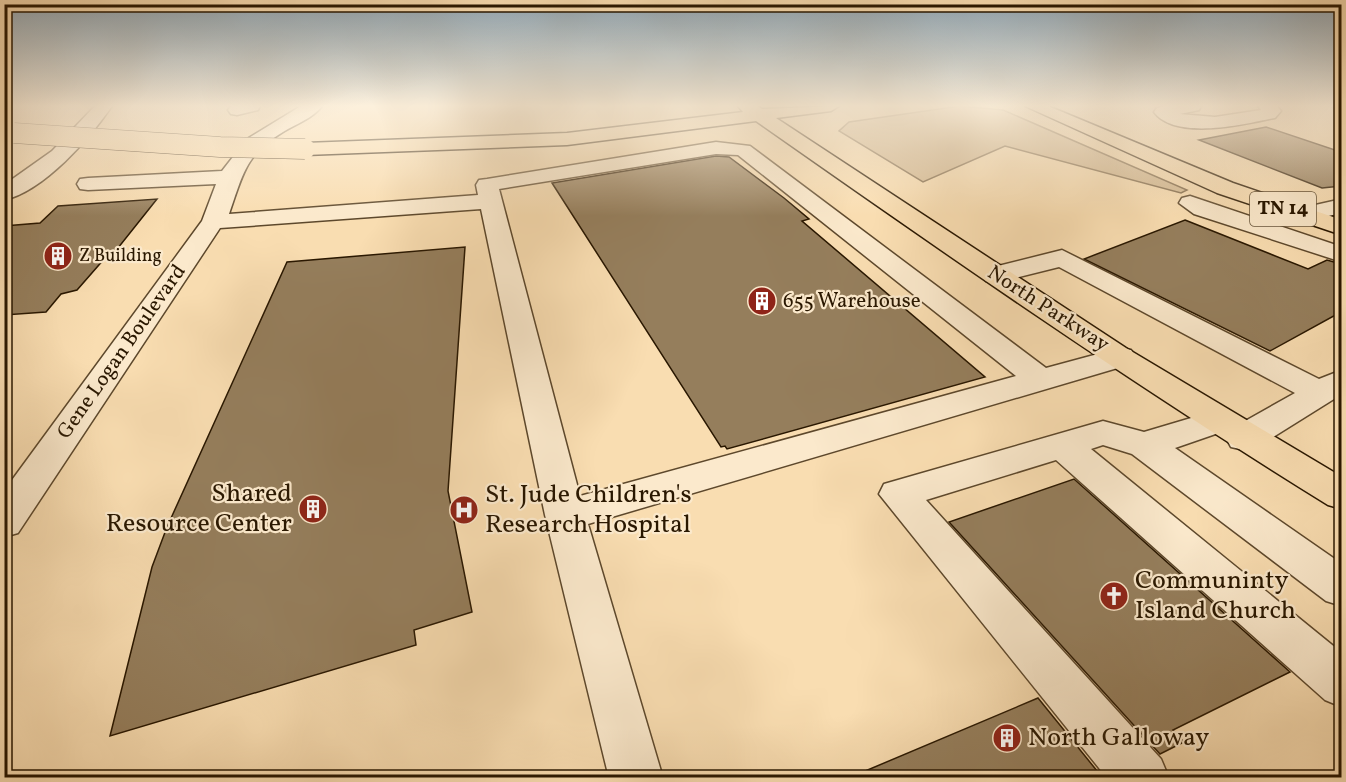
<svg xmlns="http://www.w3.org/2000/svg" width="1346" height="782" viewBox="0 0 1346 782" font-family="Vollkorn,serif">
  <rect width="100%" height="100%" fill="#f9ddb1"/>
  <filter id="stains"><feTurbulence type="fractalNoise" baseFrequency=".00333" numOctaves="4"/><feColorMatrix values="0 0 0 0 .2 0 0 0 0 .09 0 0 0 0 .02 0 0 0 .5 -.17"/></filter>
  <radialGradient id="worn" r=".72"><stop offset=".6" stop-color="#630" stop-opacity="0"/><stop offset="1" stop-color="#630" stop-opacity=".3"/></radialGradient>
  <!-- green -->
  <path fill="#d6bb93" stroke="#80694a" stroke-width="1.5" d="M 960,106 L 1003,110 L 1187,190 L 1181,193 L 1005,146 L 923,182 L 839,131 L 849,122 Z"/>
  <!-- building -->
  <path fill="#957e5c" stroke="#291700" stroke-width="1.5" d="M 1266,127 L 1341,152 L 1341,186 L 1322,188 L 1199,140 Z
    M 716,156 L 729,157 L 784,198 L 809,219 L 802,221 L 985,377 L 727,449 L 725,446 L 721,447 L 552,183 Z
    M 157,199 L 110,258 L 105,258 L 77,290 L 61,294 L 46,312 L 4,315 L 4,226 L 40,223 L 58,206 Z
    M 1185,220 L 1308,269 L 1327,260 L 1341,264 L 1341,312 L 1270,351 L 1084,259 Z
    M 465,247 L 448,491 L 472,612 L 414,630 L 416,645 L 110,736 L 152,567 L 167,527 L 287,262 Z
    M 1074,479 L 1290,672 L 1173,730 L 1184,742 L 1160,754 L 949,522 Z
    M 1038,698 L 1102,777 L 851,777 Z"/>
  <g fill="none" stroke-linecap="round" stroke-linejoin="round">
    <!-- minor casing -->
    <g stroke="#5d482c" stroke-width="3">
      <path id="minor" d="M 95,106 L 112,106 C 90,138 44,191 4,200 L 4,185 L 52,151 Z
        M 231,106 L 260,106 L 258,110 L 237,115 L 231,114 L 228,110 Z
        M 301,106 L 322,106 C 313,118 296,124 283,132 C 245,155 243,174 229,214 L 478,195 L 476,185 L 479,180 L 487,179 L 716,142 L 750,146 L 1046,368 L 1120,348 L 1131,350 L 1136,357 L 1131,364 L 588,524 L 663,778 L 609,778 L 545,515 L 481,209 L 220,228 L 18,533 L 4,537 L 4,491 L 202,221 L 216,184 L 88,190 L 80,189 L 77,184 L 80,179 L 88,178 L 222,171 L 247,139 ZM 716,154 L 738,155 L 1016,376 L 580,496 L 499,189 Z
        M 1165,106 L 1201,106 L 1199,110 L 1180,114 L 1215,117 L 1261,110 L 1258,106 L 1277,106 L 1281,111 L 1275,118 L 1269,119 C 1241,125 1175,140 1154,112 L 1157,108 Z
        M 1331,106 L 1342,106 L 1342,112 Z
        M 1190,196 L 1342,247 L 1342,262 L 1194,214 L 1179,203 L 1182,198 Z
        M 1342,199 L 1342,213 L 1301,222 L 1293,220 L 1289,215 L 1293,210 Z
        M 1062,250 L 1319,379 L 1342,370 L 1342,394 L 1257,447 L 1244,450 L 1231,447 L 1226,438 L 1231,429 L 1295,393 L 1059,267 L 995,283 L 986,281 L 982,275 L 986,269 Z
        M 1218,410 L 1230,413 L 1235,421 L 1230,429 L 1175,448 L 1342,564 L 1342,606 L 1326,601 L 1132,454 L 1103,445 L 1091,449 L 1342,653 L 1342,707 L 1325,700 L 1056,460 L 926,500 L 1161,759 L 1169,778 L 1107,778 L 879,494 L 884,484 L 1103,421 L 1144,432 Z"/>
    </g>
    <!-- major casing -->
    <g stroke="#291700" stroke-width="3">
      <path id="major" d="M 738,106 L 758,106 L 762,109 L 839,106 L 831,111 L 776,118 L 1126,348 L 1342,477 L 1342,509 L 1328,505 C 1132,384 944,253 756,121 L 567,145 L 305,155 L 295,149 L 305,143 L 567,133 L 743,112 Z
        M 1025,106 L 1048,106 L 1233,183 L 1342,220 L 1342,235 L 1217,193 Z"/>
    </g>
    <!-- minor -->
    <use href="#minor" fill="#fbe9cc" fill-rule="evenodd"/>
    <!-- major -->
    <use href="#major" fill="#f9ddb1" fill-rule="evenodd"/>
    <!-- major-bridge casing -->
    <g stroke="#291700" stroke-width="21" stroke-linecap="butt">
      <path id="major-bridge" d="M 14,133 L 220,147 L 305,149"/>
    </g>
    <!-- major-bridge -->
    <use href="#major-bridge" stroke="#f9ddb1" stroke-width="20"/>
  </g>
  <!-- sky -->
  <linearGradient id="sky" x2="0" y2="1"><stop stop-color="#92aaba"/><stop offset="0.49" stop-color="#fcf0dc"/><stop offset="1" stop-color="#fcf0dc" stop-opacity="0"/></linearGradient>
  <rect width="1346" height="216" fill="url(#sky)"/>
  <!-- icons -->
  <defs>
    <g id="building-disc" transform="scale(1.5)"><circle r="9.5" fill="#8f2418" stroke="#fbe9cc"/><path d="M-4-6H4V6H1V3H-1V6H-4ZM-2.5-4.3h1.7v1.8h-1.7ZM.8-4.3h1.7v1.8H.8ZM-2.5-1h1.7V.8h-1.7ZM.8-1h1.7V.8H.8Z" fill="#fff"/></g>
    <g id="hospital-disc" transform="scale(1.5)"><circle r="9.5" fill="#8f2418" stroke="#fbe9cc"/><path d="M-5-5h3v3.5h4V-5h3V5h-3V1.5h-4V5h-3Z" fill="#fff"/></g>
    <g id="church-disc" transform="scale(1.5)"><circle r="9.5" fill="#8f2418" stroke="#fbe9cc"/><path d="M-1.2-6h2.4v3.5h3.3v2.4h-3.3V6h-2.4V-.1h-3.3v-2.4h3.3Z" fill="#fff"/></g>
  </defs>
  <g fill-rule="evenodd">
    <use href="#building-disc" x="58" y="256"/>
    <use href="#building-disc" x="762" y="301"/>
    <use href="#building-disc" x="313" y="509"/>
    <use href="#hospital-disc" x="464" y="510"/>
    <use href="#church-disc" x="1114" y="596"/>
    <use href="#building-disc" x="1007" y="738"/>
  </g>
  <g text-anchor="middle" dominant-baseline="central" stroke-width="4.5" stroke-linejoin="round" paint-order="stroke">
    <!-- far-poi labels -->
    <g font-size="18" fill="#291700" stroke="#fbe9cc" text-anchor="start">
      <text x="79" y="256">Z Building</text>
    </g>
    <!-- shield labels -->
    <rect fill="#fbe9cc" stroke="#68563d" stroke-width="1.5" x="1250" y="192" width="66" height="34" rx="4.5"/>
    <g font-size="20" font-weight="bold" fill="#291700">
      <text x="1283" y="209">TN 14</text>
    </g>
    <!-- poi labels -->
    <g font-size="21" fill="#291700" stroke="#fbe9cc" text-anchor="start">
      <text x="783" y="301">655 Warehouse</text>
    </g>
    <!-- street labels -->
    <g font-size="21" fill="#291700" stroke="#fbe9cc">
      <text transform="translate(1048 309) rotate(33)">North Parkway</text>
      <text transform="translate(122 352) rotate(-55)">Gene Logan Boulevard</text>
    </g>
    <!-- near-poi labels -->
    <g font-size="26" fill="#291700" stroke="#fbe9cc" text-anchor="start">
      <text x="292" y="494" text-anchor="end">Shared<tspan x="292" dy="30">Resource Center</tspan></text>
      <text x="485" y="495">St. Jude Children's<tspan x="485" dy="30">Research Hospital</tspan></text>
      <text x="1135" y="581">Communinty<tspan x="1135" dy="30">Island Church</tspan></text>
      <text x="1028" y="738">North Galloway</text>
    </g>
  </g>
  <!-- margin -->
  <rect width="1346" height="782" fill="none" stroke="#f9ddb1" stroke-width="24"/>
  <rect x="6" y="6" width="1334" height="770" fill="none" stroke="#291700" stroke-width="3"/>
  <rect x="12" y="12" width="1322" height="758" fill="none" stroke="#291700" stroke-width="1.5"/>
  <rect width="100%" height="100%" filter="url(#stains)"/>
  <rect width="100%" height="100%" fill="url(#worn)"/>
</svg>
